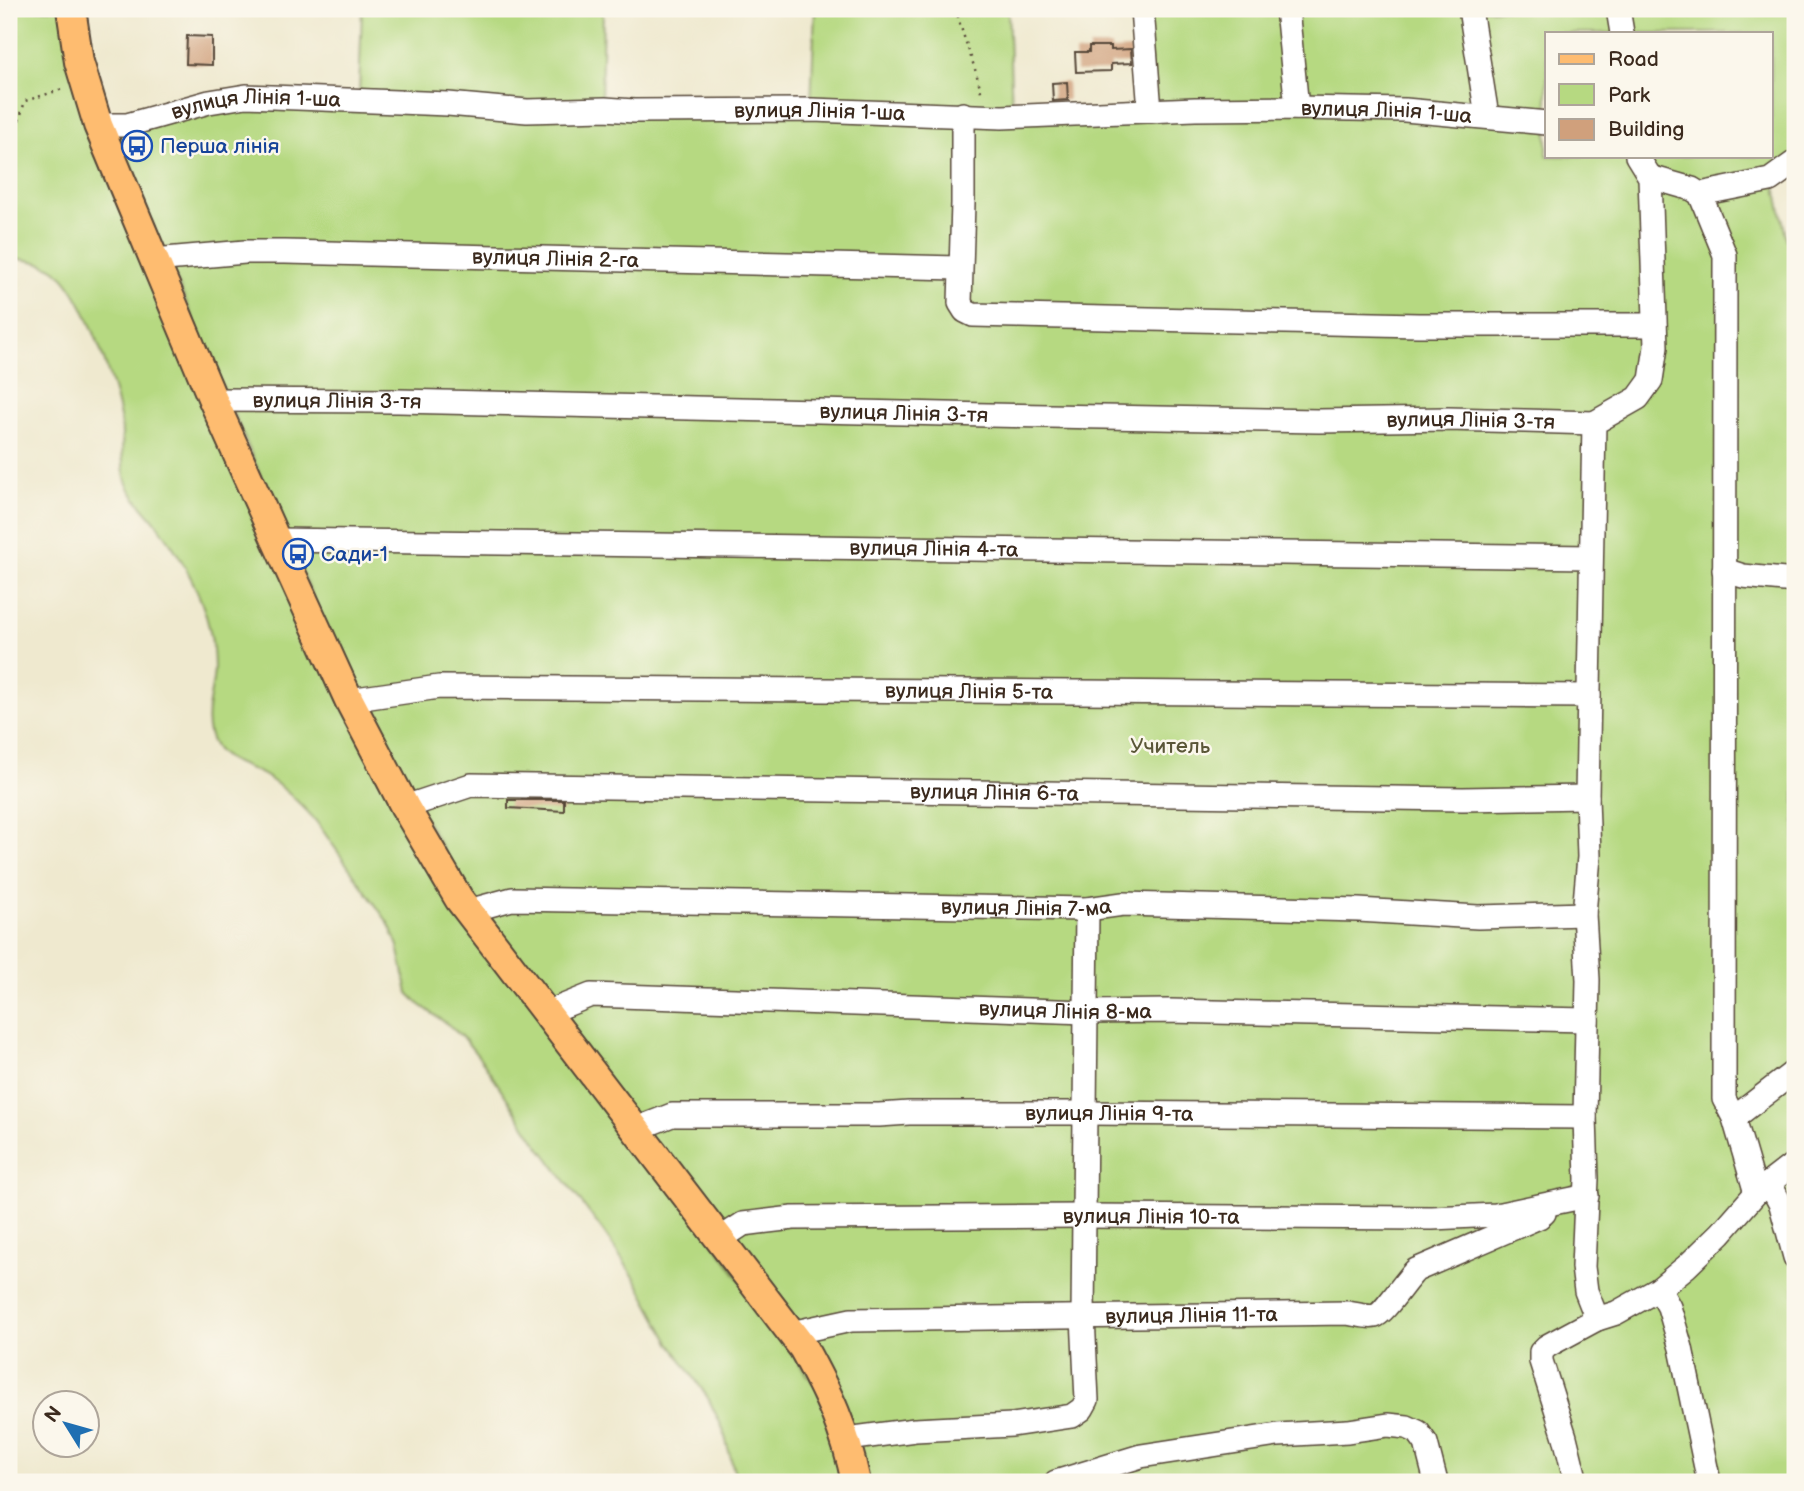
<svg xmlns="http://www.w3.org/2000/svg" width="1804" height="1491" viewBox="0 0 1804 1491" font-family="'Balsamiq Sans',sans-serif">
  <rect width="100%" height="100%" fill="#fbf7ec"/>
  <filter id="ink" filterUnits="userSpaceOnUse"><feTurbulence type="fractalNoise" baseFrequency=".0143" numOctaves="2"/><feDisplacementMap in="SourceGraphic" scale="14" xChannelSelector="R" yChannelSelector="G"/><feConvolveMatrix kernelMatrix="1 2 1 2 8 2 1 2 1" color-interpolation-filters="sRGB"/></filter>
  <filter id="wash" filterUnits="userSpaceOnUse"><feTurbulence type="fractalNoise" baseFrequency=".00686" numOctaves="4" result="noise"/><feDisplacementMap in="SourceGraphic" scale="28" xChannelSelector="R" yChannelSelector="G"/><feGaussianBlur stdDeviation="1.57" result="paint"/><feColorMatrix in="noise" values="0 0 0 0 0 0 0 0 0 0 0 0 0 0 0 0 0 1.4 0 .05"/><feComposite in="paint" operator="in"/></filter>
  <g filter="url(#wash)">
    <rect width="100%" height="100%" fill="#efe9cf"/>
    <!-- green -->
    <path fill="#b6d981" stroke="#788250" stroke-width="2" fill-rule="evenodd" d="M 9,9 L 60,9 L 344,709 L 818,1390 L 847,1482 L 737,1482 L 723,1429 L 708,1398 L 670,1343 L 636,1280 L 605,1234 L 534,1139 L 483,1062 L 466,1041 L 450,1026 L 419,1004 L 408,993 L 398,946 L 389,924 L 316,821 C 301,804 285,788 265,776 C 249,766 225,763 215,747 C 199,722 213,695 214,669 C 214,656 212,639 209,627 C 201,593 183,560 163,532 C 152,515 133,500 126,481 C 120,464 124,442 121,423 C 115,386 85,290 55,270 C 42,261 24,259 9,258 Z
      M 362,9 L 603,9 L 601,104 L 359,95 Z
      M 815,9 L 1008,9 L 1012,111 L 811,104 Z
      M 1144,9 L 1795,9 L 1795,171 L 1775,181 L 1786,237 L 1795,265 L 1795,1482 L 865,1482 L 854,1441 L 480,913 L 359,705 L 116,139 L 121,134 L 211,108 L 358,107 L 1155,120 ZM 1547,33 L 1771,33 L 1771,156 L 1547,156 Z"/>
    <g id="blocks">
      <!-- building -->
      <path fill="#d0a07c" d="M 187,36 L 212,37 L 212,65 L 186,64 Z
        M 1089,46 L 1111,46 L 1111,50 L 1131,49 L 1132,63 L 1111,64 L 1111,71 L 1076,72 L 1075,52 L 1089,52 Z
        M 1067,82 L 1068,100 L 1053,101 L 1052,83 Z
        M 508,800 L 564,800 L 564,811 L 508,808 Z"/>
    </g>
  </g>
  <g filter="url(#ink)">
    <use href="#blocks" fill-opacity="0" stroke="#564739" stroke-width="2"/>
    <g fill="none" stroke-linecap="round" stroke-linejoin="round">
      <!-- minor casing -->
      <g stroke="#564739" stroke-width="26">
        <g id="minor">
          <path d="M 1142,9 L 1150,111"/>
          <path d="M 1287,9 L 1297,108"/>
          <path d="M 1470,9 L 1487,116"/>
          <path d="M 1618,9 L 1622,33"/>
          <path d="M 963,114 L 963,203 L 960,303 L 965,311 L 973,315 L 1418,325 L 1654,325"/>
          <path id="s1" d="M 98,125 L 127,125 L 209,102 L 246,96 L 448,104 L 527,111 L 605,109 L 634,111 L 812,110 L 1002,117 L 1195,109 L 1297,108 L 1405,110 L 1547,123"/>
          <path d="M 1650,177 L 1692,189 L 1700,194 L 1725,255 L 1724,1099 L 1734,1118 L 1756,1193"/>
          <path d="M 1700,194 L 1770,180 L 1795,162"/>
          <path id="s2" d="M 154,260 L 245,252 L 285,252 L 959,268"/>
          <path id="s3" d="M 213,400 L 398,401 L 988,415 L 1319,421 L 1448,419 L 1594,423"/>
          <path id="s4" d="M 276,540 L 1591,557"/>
          <path d="M 1724,570 L 1743,576 L 1795,581"/>
          <path id="s5" d="M 349,700 L 439,687 L 1589,696"/>
          <path id="s6" d="M 405,807 L 471,785 L 1463,799 L 1587,797"/>
          <path id="s7" d="M 468,911 L 512,899 L 1087,909 L 1123,904 L 1358,910 L 1478,917 L 1584,914"/>
          <path id="s8" d="M 546,1013 L 591,995 L 1086,1012 L 1169,1011 L 1587,1020"/>
          <path d="M 1734,1118 L 1795,1071"/>
          <path id="s9" d="M 636,1129 L 672,1115 L 879,1115 L 909,1113 L 1085,1113 L 1585,1117"/>
          <path d="M 1770,1184 L 1781,1205 L 1795,1257"/>
          <path id="s10" d="M 720,1239 L 743,1224 L 793,1218 L 1084,1216 L 1432,1218 L 1496,1215 L 1587,1196"/>
          <path d="M 1659,1289 L 1669,1307 L 1681,1348 L 1709,1482"/>
          <path d="M 1597,1319 L 1586,1291 L 1583,1267 L 1587,1179 L 1585,1117 L 1588,980 L 1584,914 L 1589,857 L 1587,797 L 1594,423 L 1638,398 L 1651,380 L 1656,347 L 1650,177 L 1637,156"/>
          <path id="s11" d="M 791,1333 L 851,1320 L 1347,1313 C 1356,1314 1368,1318 1375,1316 C 1384,1314 1406,1279 1416,1270 L 1539,1217 L 1544,1213"/>
          <path d="M 847,1439 L 915,1430 L 1012,1425 L 1072,1416 L 1082,1409 L 1087,1400 L 1083,1317 L 1087,909"/>
          <path d="M 1056,1482 L 1141,1456 L 1278,1435 L 1348,1431 L 1388,1425 L 1407,1427 L 1418,1432 L 1426,1443 L 1436,1482"/>
          <path d="M 1576,1482 L 1565,1437 L 1541,1361 L 1541,1352 L 1547,1346 L 1597,1319 L 1616,1313 L 1659,1289 L 1687,1266 L 1721,1233 L 1756,1193 L 1795,1163"/>
        </g>
      </g>
      <!-- major casing -->
      <g stroke="#564739" stroke-width="32">
        <path id="major" d="M 71,9 L 79,62 L 98,125 L 130,202 L 213,400 L 276,540 L 349,700 L 405,807 L 459,899 L 803,1348 C 829,1395 845,1429 856,1482"/>
      </g>
      <!-- path -->
      <path stroke="#564739" stroke-width="2.5" stroke-dasharray="2 5" stroke-linecap="butt" d="M 956,9 C 963,39 976,66 982,96
        M 9,154 L 25,101 L 63,89"/>
      <!-- minor -->
      <use href="#minor" stroke="#fff" stroke-width="23"/>
      <!-- major -->
      <use href="#major" stroke="#febc70" stroke-width="28"/>
    </g>
  </g>
  <!-- icons -->
  <defs>
    <g id="bus-ring" transform="scale(1.575)"><circle r="9.5" fill="#fbf7ec" stroke="#1a4fb4" stroke-width="1.5"/><path d="M-5-6H5V4H4V6H2V4H-2V6H-4V4H-5ZM-3.5-4V0h7V-4ZM-3.5 1.2v1.5H-2V1.2ZM2 1.2v1.5H3.5V1.2Z" fill="#1a4fb4"/></g>
  </defs>
  <g fill-rule="evenodd">
    <use href="#bus-ring" x="137" y="146"/>
    <use href="#bus-ring" x="298" y="554"/>
  </g>
  <g text-anchor="middle" dominant-baseline="central" stroke-width="5" stroke-linejoin="round" paint-order="stroke">
    <!-- street labels -->
    <g font-size="21" fill="#3b2a1e" stroke="#fbf7ec">
      <text stroke="none"><textPath href="#s1" startOffset="161">вулиця Лінія 1-ша</textPath></text>
      <text stroke="none"><textPath href="#s1" startOffset="726">вулиця Лінія 1-ша</textPath></text>
      <text stroke="none"><textPath href="#s1" startOffset="1293">вулиця Лінія 1-ша</textPath></text>
      <text stroke="none"><textPath href="#s2" startOffset="402">вулиця Лінія 2-га</textPath></text>
      <text stroke="none"><textPath href="#s3" startOffset="124">вулиця Лінія 3-тя</textPath></text>
      <text stroke="none"><textPath href="#s3" startOffset="691">вулиця Лінія 3-тя</textPath></text>
      <text stroke="none"><textPath href="#s3" startOffset="1258">вулиця Лінія 3-тя</textPath></text>
      <text stroke="none"><textPath href="#s4" startOffset="658">вулиця Лінія 4-та</textPath></text>
      <text stroke="none"><textPath href="#s5" startOffset="621">вулиця Лінія 5-та</textPath></text>
      <text stroke="none"><textPath href="#s6" startOffset="593">вулиця Лінія 6-та</textPath></text>
      <text stroke="none"><textPath href="#s7" startOffset="560">вулиця Лінія 7-ма</textPath></text>
      <text stroke="none"><textPath href="#s8" startOffset="523">вулиця Лінія 8-ма</textPath></text>
      <text stroke="none"><textPath href="#s9" startOffset="476">вулиця Лінія 9-та</textPath></text>
      <text stroke="none"><textPath href="#s10" startOffset="436">вулиця Лінія 10-та</textPath></text>
      <text stroke="none"><textPath href="#s11" startOffset="402">вулиця Лінія 11-та</textPath></text>
    </g>
    <!-- transit labels -->
    <g font-size="21" fill="#164399" stroke="#fbf7ec" text-anchor="start">
      <text x="160" y="146">Перша лінія</text>
      <text x="321" y="554">Сади-1</text>
    </g>
    <!-- park labels -->
    <g font-size="21" fill="#5a5637" stroke="#fbf7ec">
      <text x="1170" y="746">Учитель</text>
    </g>
  </g>
  <!-- margin -->
  <rect width="1804" height="1491" fill="none" stroke="#fbf7ec" stroke-width="35"/>
  <!-- legend -->
  <rect x="1545" y="32" width="228" height="126" fill="#fbf7ec" stroke="#aea59a" stroke-width="2"/>
  <rect x="1559" y="54" width="35" height="10" fill="#febc70" stroke="#aea59a" stroke-width="2"/>
  <text x="1608" y="66" font-size="21" fill="#3b2a1e">Road</text>
  <rect x="1559" y="84" width="35" height="21" fill="#b6d981" stroke="#aea59a" stroke-width="2"/>
  <text x="1608" y="102" font-size="21" fill="#3b2a1e">Park</text>
  <rect x="1559" y="119" width="35" height="21" fill="#d0a07c" stroke="#aea59a" stroke-width="2"/>
  <text x="1608" y="136" font-size="21" fill="#3b2a1e">Building</text>
  <!-- north arrow -->
  <g transform="translate(66 1424) rotate(307)"><circle r="33" fill="#fbf7ec" stroke="#aea59a" stroke-width="2"/>
  <path d="M0-5L12 26L0 18L-12 26Z" fill="#1f6fb2"/>
  <text y="-10" font-size="19" font-weight="bold" text-anchor="middle" fill="#3b2a1e">N</text>
  </g>
</svg>
